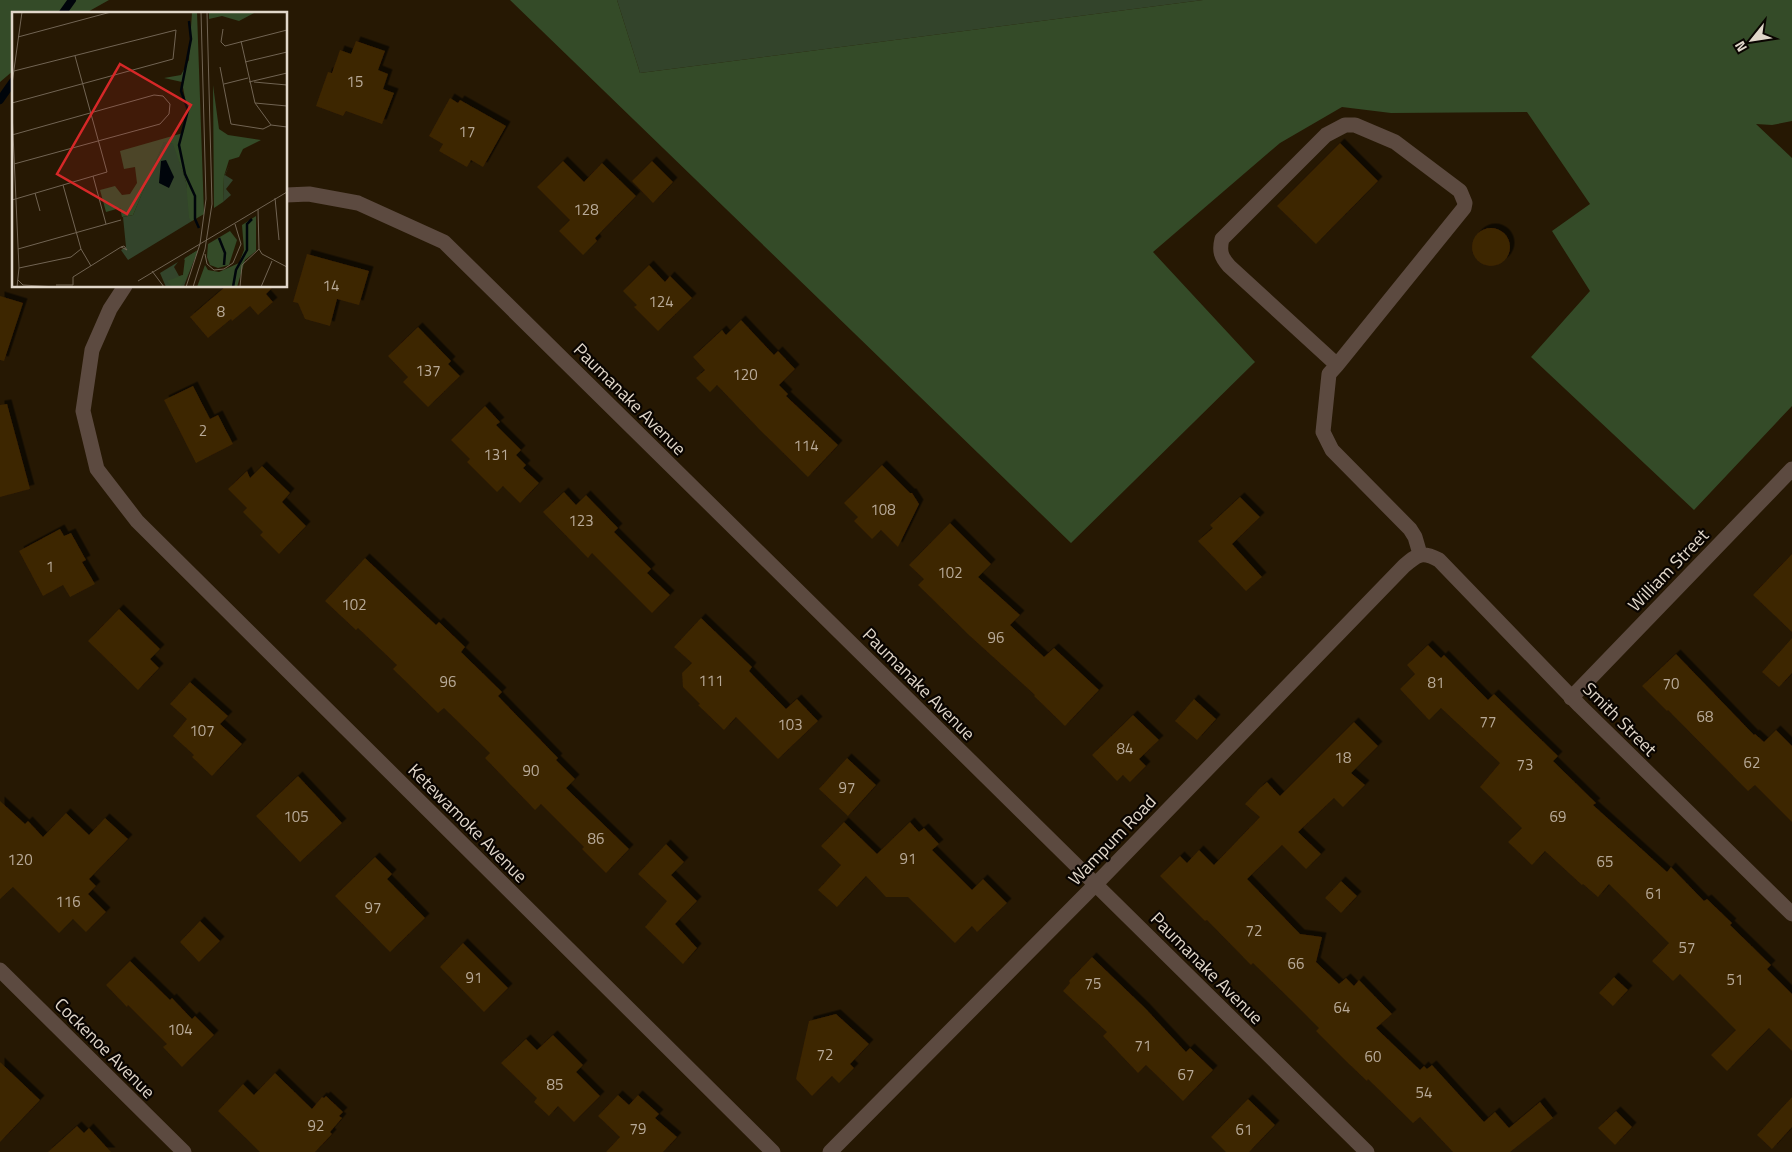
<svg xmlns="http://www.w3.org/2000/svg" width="1792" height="1152" viewBox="0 0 1792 1152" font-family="'Titillium Web',sans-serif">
  <defs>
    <filter id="shadow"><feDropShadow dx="4.5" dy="-4.5" stdDeviation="0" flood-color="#0009"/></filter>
  </defs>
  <rect width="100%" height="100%" fill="#261803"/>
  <!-- green -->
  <path fill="#33442b" d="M 617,0 L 1203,0 L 640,73 Z"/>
  <!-- forest -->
  <path fill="#344b28" d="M 0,0 L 109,0 L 84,14 L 14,14 L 14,70 L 0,82 Z
    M 510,0 L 617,0 L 640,73 L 1203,0 L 1792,0 L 1792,121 L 1772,125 L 1756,124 L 1792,158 L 1792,406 L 1694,510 L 1531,357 L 1590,291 L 1552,231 L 1590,204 L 1527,112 L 1391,113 L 1342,107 L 1280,143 L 1153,252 L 1255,362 L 1071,543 Z"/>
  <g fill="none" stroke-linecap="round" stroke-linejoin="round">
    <!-- stream -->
    <path stroke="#00050b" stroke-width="8" d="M 62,14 L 72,0
      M 0,100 L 14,80"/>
  </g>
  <!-- building -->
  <path fill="#3d2500" filter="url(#shadow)" d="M 356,41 L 385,51 L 378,70 L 388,74 L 383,89 L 394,93 L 382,124 L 346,111 L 343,116 L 316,106 L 328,72 L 332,73 L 340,50 L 351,54 Z
    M 450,98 L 458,103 L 460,100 L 506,126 L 483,167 L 471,160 L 467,167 L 439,151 L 443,144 L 429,136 Z
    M 1340,143 L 1378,181 L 1316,244 L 1277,206 Z
    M 563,161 L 584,182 L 602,163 L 636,196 L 595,238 L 597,241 L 583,255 L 559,231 L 570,220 L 537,187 Z
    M 652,161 L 673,182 L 653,203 L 632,181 Z
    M1472 247a19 19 0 1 1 38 0a19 19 0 1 1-38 0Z
    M 307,254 L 369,271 L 359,305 L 337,299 L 330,326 L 305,319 L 298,303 L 293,302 Z
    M 649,265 L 665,282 L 670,276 L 692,298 L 658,331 L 634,307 L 637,305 L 623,291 Z
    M 226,286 L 274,286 L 266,294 L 273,302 L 258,315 L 250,306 L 232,321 L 231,319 L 208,338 L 190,317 Z
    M 0,296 L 23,303 L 4,361 L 0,360 Z
    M 741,320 L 774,355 L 778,351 L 795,369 L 779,385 L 788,394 L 786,396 L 838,445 L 808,477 L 760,430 L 717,385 L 710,392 L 696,378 L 705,370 L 693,357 L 722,330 L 726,335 Z
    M 418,327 L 451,361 L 448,364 L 460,376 L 428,407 L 403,382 L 408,377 L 388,356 Z
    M 193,386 L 210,419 L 218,415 L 233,444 L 196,463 L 164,400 Z
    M 7,404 L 30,489 L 0,497 L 0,405 Z
    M 485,406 L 500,422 L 496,425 L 521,450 L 516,455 L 526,465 L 523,468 L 539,483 L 520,503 L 503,486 L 497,492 L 467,462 L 470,459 L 451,440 Z
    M 882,465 L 910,493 L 912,493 L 919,504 L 898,547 L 881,530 L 872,539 L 854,521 L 858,517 L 844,503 Z
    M 262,466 L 290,493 L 282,502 L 306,526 L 279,554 L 260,535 L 263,532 L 243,512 L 247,508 L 228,489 L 247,471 L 250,478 Z
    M 564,492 L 576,505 L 586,495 L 618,528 L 614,532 L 651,569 L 647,573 L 670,595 L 652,613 L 592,553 L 588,558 L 543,512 Z
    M 1240,497 L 1260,517 L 1232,544 L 1262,577 L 1246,591 L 1198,541 L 1213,528 L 1210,525 Z
    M 950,523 L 991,564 L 978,577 L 1020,615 L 1010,625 L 1044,657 L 1054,648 L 1099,690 L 1065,726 L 1034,696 L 1035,695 L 970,636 L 918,585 L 924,579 L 909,565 Z
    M 60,529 L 64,536 L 71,533 L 86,560 L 82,562 L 95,584 L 70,597 L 63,585 L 43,596 L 19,551 Z
    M 1792,554 L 1792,632 L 1753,595 Z
    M 365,558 L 436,625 L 439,622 L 465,647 L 461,652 L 502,692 L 498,696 L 558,758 L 556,760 L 575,779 L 566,788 L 629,849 L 606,873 L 582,849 L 584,847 L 541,804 L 535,810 L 485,758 L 490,753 L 444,708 L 438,713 L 393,669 L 397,665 L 358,628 L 356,630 L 325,601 Z
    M 119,609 L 160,649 L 150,659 L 159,668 L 138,690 L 88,641 Z
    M 701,618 L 752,667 L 749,671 L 786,709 L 797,699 L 818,721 L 778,759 L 736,717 L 724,730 L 698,705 L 700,704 L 683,687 L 682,673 L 692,663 L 674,647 Z
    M 1792,638 L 1792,673 L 1779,687 L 1762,672 Z
    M 1428,645 L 1441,658 L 1444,655 L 1488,700 L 1494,694 L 1558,756 L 1553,761 L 1596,803 L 1593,805 L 1667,872 L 1671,867 L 1704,901 L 1707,899 L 1732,923 L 1730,925 L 1771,965 L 1767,969 L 1792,994 L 1792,1051 L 1769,1028 L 1727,1071 L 1711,1055 L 1736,1030 L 1680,974 L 1673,981 L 1652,961 L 1669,943 L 1609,884 L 1598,897 L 1583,884 L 1582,885 L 1545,851 L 1532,865 L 1508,842 L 1522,828 L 1480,787 L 1500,763 L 1441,708 L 1429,720 L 1400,689 L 1415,674 L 1407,665 Z
    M 1676,654 L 1754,735 L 1755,734 L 1764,742 L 1776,730 L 1792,746 L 1792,822 L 1755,785 L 1748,791 L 1668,710 L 1667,711 L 1642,686 Z
    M 190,682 L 228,716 L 220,724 L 242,744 L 212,776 L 192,757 L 194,755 L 173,736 L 187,719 L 170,704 Z
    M 1194,699 L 1216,719 L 1197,740 L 1175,721 Z
    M 1133,715 L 1159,740 L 1139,759 L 1146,766 L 1130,782 L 1123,775 L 1117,781 L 1092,755 Z
    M 1354,722 L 1378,746 L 1351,773 L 1365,785 L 1343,807 L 1334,798 L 1298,832 L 1321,854 L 1306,869 L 1282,845 L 1247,879 L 1300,934 L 1322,937 L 1316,962 L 1339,984 L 1346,978 L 1354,986 L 1359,980 L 1392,1014 L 1376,1028 L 1420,1070 L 1424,1066 L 1427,1069 L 1432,1065 L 1484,1122 L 1495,1112 L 1509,1128 L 1540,1102 L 1553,1118 L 1510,1152 L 1453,1152 L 1420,1117 L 1413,1123 L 1368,1079 L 1367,1081 L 1347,1062 L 1316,1031 L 1319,1028 L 1291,1000 L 1253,963 L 1251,965 L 1207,920 L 1205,921 L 1160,876 L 1180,856 L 1187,863 L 1199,850 L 1214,865 L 1260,817 L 1245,804 L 1260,788 L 1267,782 L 1280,796 Z
    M 847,758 L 876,785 L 848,816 L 819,789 Z
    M 298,776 L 342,823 L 300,862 L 256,816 Z
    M 0,801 L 25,824 L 28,821 L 43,837 L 66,813 L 89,835 L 105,818 L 128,839 L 89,879 L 96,886 L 88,894 L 106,912 L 86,932 L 73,919 L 59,933 L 13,887 L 0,899 Z
    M 844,822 L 877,854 L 910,822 L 919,832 L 924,828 L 939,844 L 932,850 L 972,890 L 983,879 L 1007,903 L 977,932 L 972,926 L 955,943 L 908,897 L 886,897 L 866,876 L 837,907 L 818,890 L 841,865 L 821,846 Z
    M 666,844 L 684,862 L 671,875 L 697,901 L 675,924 L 697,948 L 683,964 L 645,927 L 667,901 L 638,874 Z
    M 375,857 L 392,874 L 387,879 L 425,918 L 390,952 L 335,896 Z
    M 1341,881 L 1357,896 L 1341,913 L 1325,898 Z
    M 200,921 L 220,941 L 199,962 L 180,942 Z
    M 463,943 L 508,988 L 484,1012 L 440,967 Z
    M 1092,957 L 1145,1008 L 1186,1052 L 1190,1048 L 1213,1070 L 1183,1101 L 1146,1065 L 1138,1073 L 1103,1036 L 1107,1032 L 1063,991 L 1070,983 L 1069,981 Z
    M 130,961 L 170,1000 L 172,998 L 192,1019 L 195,1016 L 214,1035 L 182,1067 L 163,1047 L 167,1044 L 128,1005 L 127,1007 L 106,985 Z
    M 1614,977 L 1628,990 L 1613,1006 L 1599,993 Z
    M 836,1014 L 869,1044 L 850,1064 L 854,1068 L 839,1083 L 832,1076 L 812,1096 L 796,1079 L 809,1021 Z
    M 553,1035 L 583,1065 L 576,1072 L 600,1096 L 574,1122 L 558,1106 L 549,1116 L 534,1102 L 537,1098 L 501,1063 L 526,1039 L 537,1050 Z
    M 0,1062 L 40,1100 L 0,1142 Z
    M 275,1073 L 312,1109 L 322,1097 L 324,1098 L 326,1096 L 343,1112 L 339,1116 L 342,1118 L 330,1132 L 332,1134 L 315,1152 L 260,1152 L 218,1111 L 243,1084 L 254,1095 Z
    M 618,1095 L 629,1105 L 638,1095 L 659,1114 L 655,1118 L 677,1137 L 663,1152 L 606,1152 L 620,1137 L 598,1116 Z
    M 1792,1097 L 1792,1127 L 1772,1149 L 1757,1135 Z
    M 1248,1099 L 1275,1125 L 1249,1152 L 1226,1152 L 1211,1137 Z
    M 1616,1111 L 1632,1127 L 1615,1145 L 1598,1128 Z
    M 77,1126 L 84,1133 L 89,1128 L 111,1152 L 48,1152 Z"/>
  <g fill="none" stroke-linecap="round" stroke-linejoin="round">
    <!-- minor -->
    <path stroke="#5c4a40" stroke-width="15" d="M 286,195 L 309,194 L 358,203 L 444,242 L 1367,1152
      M 125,286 L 110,309 L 92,350 L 83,411 L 97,469 L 137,521 L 773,1152
      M 1337,365 L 1229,266 C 1221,257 1219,251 1222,239 L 1326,135 L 1345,125 L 1355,125 L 1395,142 L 1460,191 L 1465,203 L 1464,208 L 1337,365 L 1329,374 L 1323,432 L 1332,450 L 1410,529 L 1415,537 L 1420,554
      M 1571,698 L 1792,469
      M 0,970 L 184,1152
      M 830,1152 L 1095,885 L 1404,566 C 1418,554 1422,551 1439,560 L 1580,706 L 1792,914"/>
  </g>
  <g text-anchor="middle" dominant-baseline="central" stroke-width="4.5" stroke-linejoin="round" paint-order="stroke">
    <!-- number labels -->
    <g font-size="15" fill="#b8aa98">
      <text x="355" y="81">15</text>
      <text x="467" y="131">17</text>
      <text x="586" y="209">128</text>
      <text x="331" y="285">14</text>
      <text x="661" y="301">124</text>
      <text x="221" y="311">8</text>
      <text x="428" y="370">137</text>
      <text x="745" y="374">120</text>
      <text x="203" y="430">2</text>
      <text x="806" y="445">114</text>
      <text x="496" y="454">131</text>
      <text x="883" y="509">108</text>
      <text x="581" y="520">123</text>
      <text x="50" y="566">1</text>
      <text x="950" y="572">102</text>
      <text x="354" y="604">102</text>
      <text x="996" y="637">96</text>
      <text x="711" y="680">111</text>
      <text x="448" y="681">96</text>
      <text x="1436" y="682">81</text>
      <text x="1671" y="683">70</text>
      <text x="1705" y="716">68</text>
      <text x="1488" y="721">77</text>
      <text x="790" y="724">103</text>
      <text x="202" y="730">107</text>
      <text x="1125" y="748">84</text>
      <text x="1343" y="757">18</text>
      <text x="1752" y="762">62</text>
      <text x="1525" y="764">73</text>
      <text x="531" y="770">90</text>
      <text x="847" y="787">97</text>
      <text x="296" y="816">105</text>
      <text x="1558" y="816">69</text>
      <text x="596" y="838">86</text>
      <text x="908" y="858">91</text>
      <text x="20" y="859">120</text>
      <text x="1605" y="861">65</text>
      <text x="1654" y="893">61</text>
      <text x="68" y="901">116</text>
      <text x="373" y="907">97</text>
      <text x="1254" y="930">72</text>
      <text x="1687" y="947">57</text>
      <text x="1296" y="963">66</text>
      <text x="474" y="977">91</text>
      <text x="1735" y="979">51</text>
      <text x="1093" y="983">75</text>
      <text x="1342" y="1007">64</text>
      <text x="180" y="1029">104</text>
      <text x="1143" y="1045">71</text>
      <text x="825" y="1054">72</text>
      <text x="1373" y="1056">60</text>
      <text x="1186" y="1074">67</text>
      <text x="555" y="1084">85</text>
      <text x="1424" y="1092">54</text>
      <text x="316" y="1125">92</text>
      <text x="638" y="1128">79</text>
      <text x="1244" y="1129">61</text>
    </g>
    <!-- street labels -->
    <g font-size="18" fill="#e1d7ca" stroke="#0a0501">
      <text transform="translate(630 399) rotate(45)">Paumanake Avenue</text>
      <text transform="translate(1668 570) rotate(-46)">William Street</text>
      <text transform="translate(919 684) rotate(45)">Paumanake Avenue</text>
      <text transform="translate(1620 719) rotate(45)">Smith Street</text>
      <text transform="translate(468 823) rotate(45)">Ketewamoke Avenue</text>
      <text transform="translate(1112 840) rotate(-46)">Wampum Road</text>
      <text transform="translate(1207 968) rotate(45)">Paumanake Avenue</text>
      <text transform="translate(105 1048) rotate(45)">Cockenoe Avenue</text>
    </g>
  </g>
  <!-- overview -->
  <g transform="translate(12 12)">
    <rect width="275" height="275" fill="#261803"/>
    <path d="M 152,129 L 162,132 L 174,170 L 180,209 L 116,248 L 109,238 L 114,235 L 111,205 L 121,203 ZM 218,152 L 213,163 L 221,168 L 214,177 L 219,183 L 211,190 L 212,164 ZM 186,238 L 172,274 L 154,275 L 148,261 L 166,250 L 162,255 L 167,264 L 171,263 L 175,251 L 172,247 Z" fill="#33442b"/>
    <path d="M 180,0 L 185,0 L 192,202 L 180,209 L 177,206 L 174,170 L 161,132 L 152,130 L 121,203 L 110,205 L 108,196 L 94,200 L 88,178 L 103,174 L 110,183 L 118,182 L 125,171 L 123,155 L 112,157 L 108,139 L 171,121 L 175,97 L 170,70 L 152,66 L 169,63 L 177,48 ZM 197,0 L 244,0 L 227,9 L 210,4 L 197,7 ZM 201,73 L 207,117 L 216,123 L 249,128 L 231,137 L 227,145 L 217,148 L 212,164 L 211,190 L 202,196 ZM 244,204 L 244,239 L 233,248 L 225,275 L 185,275 L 193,253 L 196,258 L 207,260 L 227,251 L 232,238 L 230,213 ZM 218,219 L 225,228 L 217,253 L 206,256 L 198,253 L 195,245 L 196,232 ZM 186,238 L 174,267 L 168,275 L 160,275 L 155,269 L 171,263 L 173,246 Z" fill="#344b28"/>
    <path d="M 154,148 L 162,165 L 157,176 L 147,171 L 149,149 Z" fill="#00050b"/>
    <path fill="none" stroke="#00050b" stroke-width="2.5" d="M 177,9 L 179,27 L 169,79 L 176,98 L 167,133 L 173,162 L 183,184 L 183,207 L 187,216M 207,226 L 213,241 L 212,253M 221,275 L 224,258 L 235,238 L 235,212 L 240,207"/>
    <path fill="none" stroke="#716453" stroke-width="1" d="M 211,17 L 209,30 L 213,34 L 275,18M 6,25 L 99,0M 229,29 L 243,91 L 259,113M 233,50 L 275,40M 208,55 L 219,112 L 251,117 L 259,113M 237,70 L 275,61M 242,70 L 275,73M 0,72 L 10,0M 212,72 L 236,66M 0,91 L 161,47 L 164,18 L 2,59M 243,91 L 275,94M 0,99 L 7,256 L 5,275M 259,113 L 275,115M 0,123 L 142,83 L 151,84 L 158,92 L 157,102 L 148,112 L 2,152M 81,164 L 94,212M 51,173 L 69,237 L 79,254M 23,181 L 28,199M 263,186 L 267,228M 0,188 L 95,160 L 63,44M 246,197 L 247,237 L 250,242 L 275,255M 6,237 L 109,208M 193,242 L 195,252 L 202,258 L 212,257 L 221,251 L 229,232 L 223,212M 7,256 L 59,245 L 69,237M 140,259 L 152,275M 6,268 L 11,273 L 45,275M 126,269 L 275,180M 44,273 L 61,273 L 61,265 L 109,235 L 115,238 L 112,234 L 109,235M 174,275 L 188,232 L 194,187 L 189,0M 181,275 L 193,237 L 200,192 L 195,0M 228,275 L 230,253 L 247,237M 249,275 L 260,249"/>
    <path fill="#d62828" fill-opacity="0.15" stroke="#d62828" stroke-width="2.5" d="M 108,52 L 179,93 L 115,202 L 45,162 Z"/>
    <rect width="275" height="275" fill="none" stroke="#e1d7ca" stroke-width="2.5"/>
  </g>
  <!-- north arrow -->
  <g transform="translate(1752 40) rotate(240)" stroke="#0a0501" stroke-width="4" paint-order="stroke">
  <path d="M0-4L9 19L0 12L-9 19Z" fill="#e1d7ca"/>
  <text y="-8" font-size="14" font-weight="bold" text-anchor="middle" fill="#e1d7ca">N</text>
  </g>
</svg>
